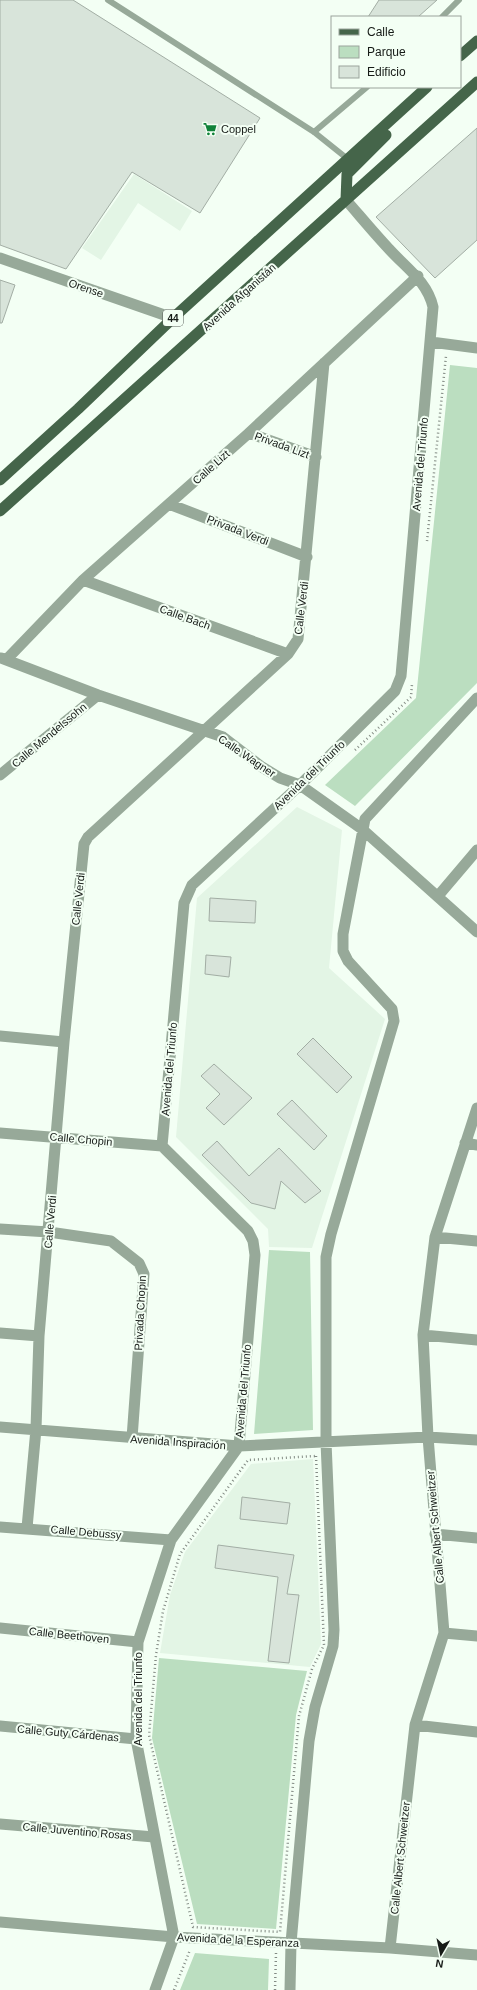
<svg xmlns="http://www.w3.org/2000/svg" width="477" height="1990" viewBox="0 0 477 1990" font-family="Helvetica,sans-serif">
  <rect width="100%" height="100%" fill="#f3fff4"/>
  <!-- built -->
  <path fill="#e3f5e5" d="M 134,174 L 192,211 L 180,231 L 138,203 L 101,260 L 82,248 Z
    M 297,807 L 342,830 L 329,968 L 385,1019 L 312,1248 L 269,1247 L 268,1229 L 176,1137 L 197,898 Z
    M 313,1459 L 321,1644 L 310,1667 L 160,1653 L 170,1595 L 185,1552 L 251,1464 Z"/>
  <!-- green -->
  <path fill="#bbdec0" d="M 450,365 L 477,368 L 477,683 L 355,806 L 325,785 L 416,698 Z
    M 269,1250 L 310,1252 L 313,1430 L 254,1434 Z
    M 159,1658 L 307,1671 L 296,1715 L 276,1929 L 197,1924 L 152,1738 Z
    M 195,1953 L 269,1959 L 268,1990 L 180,1990 Z"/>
  <!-- building -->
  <path fill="#d8e4da" stroke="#a2ada4" d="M 0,0 L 73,0 L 260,118 L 200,213 L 132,172 L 66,269 L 0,245 Z
    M 379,0 L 437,0 L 418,17 L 368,17 Z
    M 477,128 L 477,240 L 435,278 L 376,217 Z
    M 0,280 L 15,285 L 2,323 L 0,323 Z
    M 210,898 L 256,901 L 255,923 L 209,921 Z
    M 206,955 L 231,957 L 229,977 L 205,974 Z
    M 313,1038 L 352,1077 L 337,1093 L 297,1054 Z
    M 214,1064 L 252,1098 L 224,1125 L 206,1108 L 220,1094 L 201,1076 Z
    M 292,1100 L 327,1136 L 314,1150 L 277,1114 Z
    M 217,1141 L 249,1176 L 279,1148 L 321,1191 L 305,1203 L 281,1181 L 275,1209 L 251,1203 L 202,1155 Z
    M 242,1497 L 290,1503 L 287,1524 L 240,1519 Z
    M 218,1545 L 294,1555 L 287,1594 L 299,1595 L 289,1663 L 268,1661 L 278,1577 L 215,1568 Z"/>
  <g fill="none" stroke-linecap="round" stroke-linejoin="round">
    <!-- path -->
    <path stroke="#838b84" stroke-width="2.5" stroke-dasharray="1 3" stroke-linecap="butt" d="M 427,541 L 446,356
      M 355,750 L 411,697 L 412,684
      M 316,1456 L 324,1645 L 312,1669 L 299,1716 L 280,1932 L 193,1927 L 149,1735 L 156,1655 L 163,1611 L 180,1554 L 248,1460 Z
      M 174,1990 L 190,1950
      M 275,1990 L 276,1953"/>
    <!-- service -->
    <path stroke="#97a999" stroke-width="6" d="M 108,0 L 314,132 L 349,160
      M 442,17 L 459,0
      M 314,132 L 367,87"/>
    <!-- minor -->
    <path stroke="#97a999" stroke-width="11" d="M 0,258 L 173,318
      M 431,342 L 477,348
      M 249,433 L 316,457
      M 169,504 L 307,557
      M 83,580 L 288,654
      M 1,658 L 98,695 L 223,737 L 262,767 L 280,778 L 300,785 L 362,829 L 477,932
      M 7,659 L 83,580 L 249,433 L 418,276
      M 0,775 L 98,695
      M 438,896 L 477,850
      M 0,1036 L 64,1042
      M 0,1133 L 162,1146
      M 465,1143 L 477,1145
      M 0,1229 L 49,1232 L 111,1241 L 139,1263 L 144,1274 L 132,1438
      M 435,1237 L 477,1241
      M 0,1333 L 39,1336
      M 423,1335 L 477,1340
      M 0,1427 L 239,1446 L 428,1437 L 477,1440
      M 0,1527 L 171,1540
      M 27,1528 L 36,1429 L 39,1336 L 64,1042 L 84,844 L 88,837 L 288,654 L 298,639 L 324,363
      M 435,1534 L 477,1538
      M 0,1628 L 138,1642
      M 444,1633 L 477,1636
      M 415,1725 L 477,1732
      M 0,1726 L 136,1739
      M 0,1824 L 154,1837
      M 0,1922 L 174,1937 L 390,1948 L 477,1955
      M 390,1948 L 415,1725 L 444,1633 L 428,1437 L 423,1335 L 435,1237 L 477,1108
      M 155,1990 L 174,1937 L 136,1739 L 138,1642 L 171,1540 L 239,1446 L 255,1255 L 253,1241 L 248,1231 L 162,1146 L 184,903 L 192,885 L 300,785 L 395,691 L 401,676 L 433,307 C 427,281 406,268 389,249 C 374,233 360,216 346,200
      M 290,1990 L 291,1943 L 309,1741 L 315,1707 L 333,1646 L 334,1630 L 326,1442 L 326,1257 L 331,1234 L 394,1021 L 392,1009 L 348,961 L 343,951 L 343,934 L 365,819 L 477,698"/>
    <!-- primary -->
    <path stroke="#45654a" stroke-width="11" d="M 460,56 L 477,41
      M 346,200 L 347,174 L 386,135
      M 0,480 L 78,409 L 173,318 L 427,87
      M 0,511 L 477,82"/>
  </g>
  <!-- icons -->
  <defs>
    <g id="supermarket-bare" transform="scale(1.08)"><path d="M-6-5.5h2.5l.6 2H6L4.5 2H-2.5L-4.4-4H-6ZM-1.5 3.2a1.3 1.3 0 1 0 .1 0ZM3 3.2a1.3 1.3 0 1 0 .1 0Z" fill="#0f8138" stroke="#f3fff4" stroke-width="2.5" paint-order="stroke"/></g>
  </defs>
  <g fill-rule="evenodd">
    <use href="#supermarket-bare" x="210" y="129"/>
  </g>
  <g text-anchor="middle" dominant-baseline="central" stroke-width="4" stroke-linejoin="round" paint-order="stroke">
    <!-- shield labels -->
    <rect fill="#f3fff4" stroke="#585f59" stroke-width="1" x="163" y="310" width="20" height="16" rx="3"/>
    <g font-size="10" font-weight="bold" fill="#161b17">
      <text x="173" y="318">44</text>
    </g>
    <!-- poi labels -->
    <g font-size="11" fill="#161b17" stroke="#f3fff4" text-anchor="start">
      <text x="221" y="129">Coppel</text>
    </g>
    <!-- street labels -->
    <g font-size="11" fill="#161b17" stroke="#f3fff4">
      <text transform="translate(86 288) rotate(19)">Orense</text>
      <text transform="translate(239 297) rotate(-42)">Avenida Afganistán</text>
      <text transform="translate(282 445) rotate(20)">Privada Lizt</text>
      <text transform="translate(420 464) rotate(-85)">Avenida del Triunfo</text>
      <text transform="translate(211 467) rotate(-42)">Calle Lizt</text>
      <text transform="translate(238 530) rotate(21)">Privada Verdi</text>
      <text transform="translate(301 608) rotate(-83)">Calle Verdi</text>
      <text transform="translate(185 617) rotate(20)">Calle Bach</text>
      <text transform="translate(49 735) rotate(-40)">Calle Mendelssohn</text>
      <text transform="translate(247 756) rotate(34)">Calle Wagner</text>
      <text transform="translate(309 775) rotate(-44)">Avenida del Triunfo</text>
      <text transform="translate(78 899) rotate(-84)">Calle Verdi</text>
      <text transform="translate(169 1069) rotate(-85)">Avenida del Triunfo</text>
      <text transform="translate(81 1139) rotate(5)">Calle Chopin</text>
      <text transform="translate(50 1222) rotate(-85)">Calle Verdi</text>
      <text transform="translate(140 1313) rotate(-87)">Privada Chopin</text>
      <text transform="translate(243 1391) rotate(-85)">Avenida del Triunfo</text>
      <text transform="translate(178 1442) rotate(4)">Avenida Inspiración</text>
      <text transform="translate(435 1527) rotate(-95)">Calle Albert Schweitzer</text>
      <text transform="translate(86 1532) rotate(5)">Calle Debussy</text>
      <text transform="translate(69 1635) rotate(6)">Calle Beethoven</text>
      <text transform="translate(138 1699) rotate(-90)">Avenida del Triunfo</text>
      <text transform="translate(68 1733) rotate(5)">Calle Guty Cárdenas</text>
      <text transform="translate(77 1831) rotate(5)">Calle Juventino Rosas</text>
      <text transform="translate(400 1858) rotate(-84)">Calle Albert Schweitzer</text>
      <text transform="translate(238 1940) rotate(3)">Avenida de la Esperanza</text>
    </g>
  </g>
  <!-- legend -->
  <rect x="331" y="16" width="130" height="72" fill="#f3fff4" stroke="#9ba49c"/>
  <rect x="339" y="29" width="20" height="6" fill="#45654a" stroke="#9ba49c"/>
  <text x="367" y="36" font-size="12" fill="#161b17">Calle</text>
  <rect x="339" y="46" width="20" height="12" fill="#bbdec0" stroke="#9ba49c"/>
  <text x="367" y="56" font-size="12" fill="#161b17">Parque</text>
  <rect x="339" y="66" width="20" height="12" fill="#d8e4da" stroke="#9ba49c"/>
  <text x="367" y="76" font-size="12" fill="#161b17">Edificio</text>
  <!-- north arrow -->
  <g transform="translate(441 1954) rotate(189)" stroke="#f3fff4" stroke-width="3" paint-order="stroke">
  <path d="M0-3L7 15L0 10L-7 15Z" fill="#161b17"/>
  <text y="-6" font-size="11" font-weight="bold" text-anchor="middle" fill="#161b17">N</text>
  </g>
</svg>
